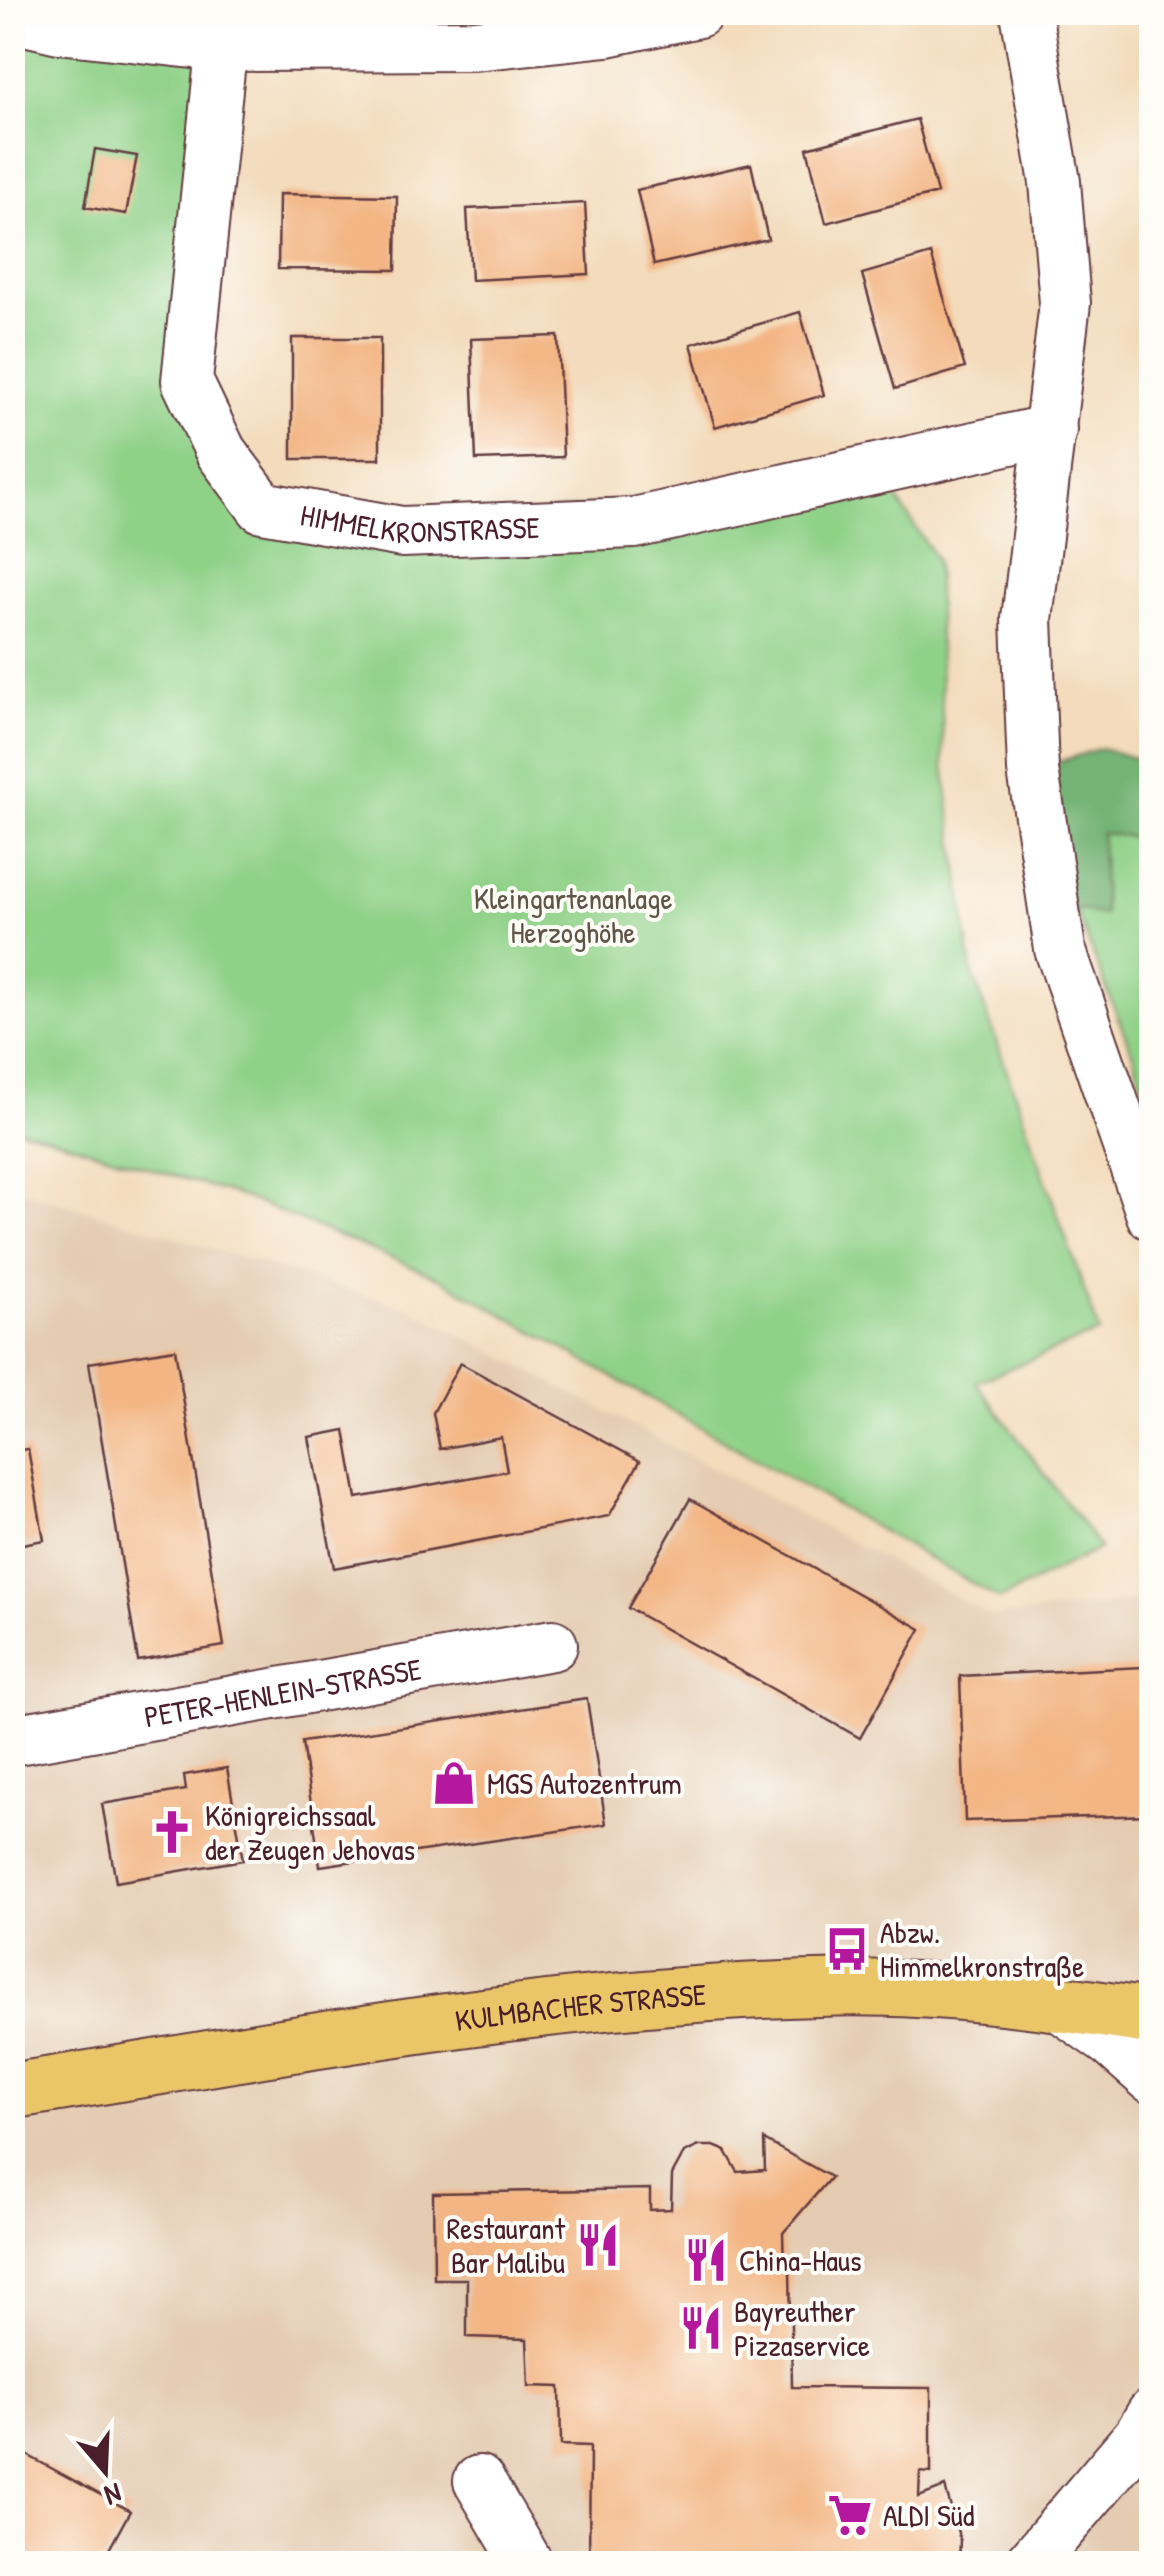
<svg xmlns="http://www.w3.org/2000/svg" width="1164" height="2576" viewBox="0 0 1164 2576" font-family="'Patrick Hand',sans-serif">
  <rect width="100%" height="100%" fill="#fdfcf7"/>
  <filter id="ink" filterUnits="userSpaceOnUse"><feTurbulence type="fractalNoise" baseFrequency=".01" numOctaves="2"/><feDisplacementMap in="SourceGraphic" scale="20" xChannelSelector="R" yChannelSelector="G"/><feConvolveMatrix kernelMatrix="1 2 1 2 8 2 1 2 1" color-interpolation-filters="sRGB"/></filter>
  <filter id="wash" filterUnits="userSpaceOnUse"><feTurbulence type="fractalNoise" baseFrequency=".0048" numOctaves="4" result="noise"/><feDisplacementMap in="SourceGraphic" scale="40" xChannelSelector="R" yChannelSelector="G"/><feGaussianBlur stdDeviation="2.25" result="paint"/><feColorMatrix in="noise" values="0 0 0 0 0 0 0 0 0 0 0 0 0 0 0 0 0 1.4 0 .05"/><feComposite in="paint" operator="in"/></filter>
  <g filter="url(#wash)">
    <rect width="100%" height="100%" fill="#f3dbbb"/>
    <!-- built -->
    <path fill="#e4ccb2" d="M 12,1188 L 412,1309 L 993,1617 L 1151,1599 L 1151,2563 L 13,2563 Z"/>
    <!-- green -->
    <path fill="#90d188" stroke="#6d785a" stroke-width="2.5" d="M 13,17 L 220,46 L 187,381 L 262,507 L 402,532 L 876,467 L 936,559 L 944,765 L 972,972 L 1099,1332 L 976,1382 L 1100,1548 L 1000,1599 L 438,1277 L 246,1198 L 33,1132 L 13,1129 Z
      M 1101,832 L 1151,839 L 1151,1114 L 1133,1055 L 1075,909 L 1104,914 Z"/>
    <!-- forest -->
    <path fill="#74b374" stroke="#5f6950" stroke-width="2.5" d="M 1101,748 L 1151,763 L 1151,839 L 1101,833 L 1104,915 L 1053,905 L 1033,770 Z"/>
    <g id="blocks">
      <!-- building -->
      <path fill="#f3b583" d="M 917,119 L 937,193 L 826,223 L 807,148 Z
        M 95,149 L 137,156 L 126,214 L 85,207 Z
        M 751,164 L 768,239 L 654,265 L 637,190 Z
        M 279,194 L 397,196 L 396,270 L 278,269 Z
        M 585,203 L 589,274 L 471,280 L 467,209 Z
        M 931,254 L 965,368 L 895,389 L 862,274 Z
        M 800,312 L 824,395 L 715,427 L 691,344 Z
        M 558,336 L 563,457 L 476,460 L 471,339 Z
        M 292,338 L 380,338 L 380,459 L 292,459 Z
        M 175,1349 L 224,1646 L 138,1661 L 89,1363 Z
        M 460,1363 L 640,1461 L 609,1516 L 334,1568 L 309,1437 L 345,1430 L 357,1498 L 507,1471 L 501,1437 L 440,1449 L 433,1413 Z
        M 28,1449 L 44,1540 L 12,1546 L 12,1451 Z
        M 690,1499 L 921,1629 L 860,1738 L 628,1608 Z
        M 1143,1667 L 1146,1674 L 1152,1674 L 1151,1815 L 965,1821 L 960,1676 Z
        M 587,1699 L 606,1824 L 320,1866 L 302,1742 Z
        M 227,1768 L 243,1860 L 116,1882 L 102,1804 L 186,1790 L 184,1775 Z
        M 764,2140 L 831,2177 L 783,2233 L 784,2268 L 790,2267 L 792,2387 L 931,2388 L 931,2473 L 920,2472 L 919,2497 L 945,2487 L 960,2540 L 959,2564 L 589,2564 L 590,2446 L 561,2445 L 560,2387 L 529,2386 L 527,2339 L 467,2337 L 467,2279 L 434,2279 L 433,2193 L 650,2189 L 650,2210 L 671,2209 L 672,2175 L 684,2153 L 699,2146 L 714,2146 L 726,2151 L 738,2172 L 765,2170 Z
        M 16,2449 L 130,2511 L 101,2564 L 12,2564 L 12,2457 Z"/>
    </g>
  </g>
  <g filter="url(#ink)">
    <use href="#blocks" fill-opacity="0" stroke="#633b41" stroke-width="2.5"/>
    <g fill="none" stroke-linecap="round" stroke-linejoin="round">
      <!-- minor casing -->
      <g stroke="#633b41" stroke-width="54">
        <g id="minor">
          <path id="s1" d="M 225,12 L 187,381 L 221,452 L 262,507 L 402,532 L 634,523 L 1051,430"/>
          <path d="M 1026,12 L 1055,182 L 1065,303 L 1027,619 L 1033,770 L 1060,949 L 1152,1215"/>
          <path d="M 12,17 L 59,28 L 220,46 L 474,45 L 607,31 L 698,12"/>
          <path id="s2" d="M 12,1740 L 552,1645"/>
          <path d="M 1054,2002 L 1111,2042 L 1152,2078"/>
          <path d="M 479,2481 L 528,2564"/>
          <path d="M 1030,2564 L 1139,2436 L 1152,2414"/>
        </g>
      </g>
      <!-- major casing -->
      <g stroke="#633b41" stroke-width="59">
        <g id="major">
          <path id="s3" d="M 12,2091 C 286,2047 558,1993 836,1988 C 941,1986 1048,2001 1152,2017"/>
        </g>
      </g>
      <!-- minor -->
      <use href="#minor" stroke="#fff" stroke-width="50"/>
      <!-- major -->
      <use href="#major" stroke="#ebc669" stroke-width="55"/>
    </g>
  </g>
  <!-- icons -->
  <defs>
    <g id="shop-bare" transform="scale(3.45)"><path d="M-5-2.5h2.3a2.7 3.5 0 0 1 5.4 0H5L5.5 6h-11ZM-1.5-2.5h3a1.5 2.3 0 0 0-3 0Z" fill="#b5179e" stroke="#fdfcf7" stroke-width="2.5" paint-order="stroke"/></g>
    <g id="church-bare" transform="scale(3.45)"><path d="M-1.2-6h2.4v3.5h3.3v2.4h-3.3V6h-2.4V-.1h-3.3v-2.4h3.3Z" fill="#b5179e" stroke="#fdfcf7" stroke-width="2.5" paint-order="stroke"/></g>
    <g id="bus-bare" transform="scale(3.45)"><path d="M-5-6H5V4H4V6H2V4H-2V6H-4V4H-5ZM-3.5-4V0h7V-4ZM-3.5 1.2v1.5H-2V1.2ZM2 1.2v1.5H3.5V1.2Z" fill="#b5179e" stroke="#fdfcf7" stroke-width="2.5" paint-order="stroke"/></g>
    <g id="restaurant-bare" transform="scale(3.45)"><path d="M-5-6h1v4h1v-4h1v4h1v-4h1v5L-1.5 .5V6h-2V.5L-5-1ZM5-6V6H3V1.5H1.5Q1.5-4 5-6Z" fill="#b5179e" stroke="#fdfcf7" stroke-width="2.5" paint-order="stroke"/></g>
    <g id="supermarket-bare" transform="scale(3.45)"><path d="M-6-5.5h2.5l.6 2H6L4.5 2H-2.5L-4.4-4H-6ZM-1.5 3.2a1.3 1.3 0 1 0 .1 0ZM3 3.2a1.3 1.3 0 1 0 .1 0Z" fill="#b5179e" stroke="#fdfcf7" stroke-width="2.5" paint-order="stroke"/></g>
  </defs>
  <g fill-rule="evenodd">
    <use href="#shop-bare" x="454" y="1783"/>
    <use href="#church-bare" x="172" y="1832"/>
    <use href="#bus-bare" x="847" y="1949"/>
    <use href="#restaurant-bare" x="598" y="2245"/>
    <use href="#restaurant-bare" x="706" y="2260"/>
    <use href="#restaurant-bare" x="701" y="2328"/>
    <use href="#supermarket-bare" x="850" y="2515"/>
  </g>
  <g text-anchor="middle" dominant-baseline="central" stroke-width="8" stroke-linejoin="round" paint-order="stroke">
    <!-- street labels -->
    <g font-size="30" fill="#4a1f2b" stroke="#fdfcf7">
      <text stroke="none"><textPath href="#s1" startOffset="678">HIMMELKRONSTRASSE</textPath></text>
      <text stroke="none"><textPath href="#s2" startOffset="275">PETER-HENLEIN-STRASSE</textPath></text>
      <text stroke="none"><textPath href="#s3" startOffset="575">KULMBACHER STRASSE</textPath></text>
    </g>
    <!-- park labels -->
    <g font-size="30" fill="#5f5447" stroke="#fdfcf7">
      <text x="573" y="898">Kleingartenanlage<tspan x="573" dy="34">Herzoghöhe</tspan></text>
    </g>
    <!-- poi labels -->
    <g font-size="30" fill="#4a1f2b" stroke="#fdfcf7" text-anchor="start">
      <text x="487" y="1783">MGS Autozentrum</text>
      <text x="205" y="1815">Königreichssaal<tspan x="205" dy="34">der Zeugen Jehovas</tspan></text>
      <text x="880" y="1932">Abzw.<tspan x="880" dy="34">Himmelkronstraße</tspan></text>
      <text x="565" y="2228" text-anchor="end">Restaurant<tspan x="565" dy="34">Bar Malibu</tspan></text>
      <text x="739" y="2260">China-Haus</text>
      <text x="734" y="2311">Bayreuther<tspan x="734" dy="34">Pizzaservice</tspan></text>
      <text x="883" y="2515">ALDI Süd</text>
    </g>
  </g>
  <!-- margin -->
  <rect width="1164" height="2576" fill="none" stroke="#fdfcf7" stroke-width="50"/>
  <!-- north arrow -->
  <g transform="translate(105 2471) rotate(161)" stroke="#fdfcf7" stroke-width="8" paint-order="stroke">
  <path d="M0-8L18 38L0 25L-18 38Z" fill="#4a1f2b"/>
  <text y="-15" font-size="28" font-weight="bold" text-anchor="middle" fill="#4a1f2b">N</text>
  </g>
</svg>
